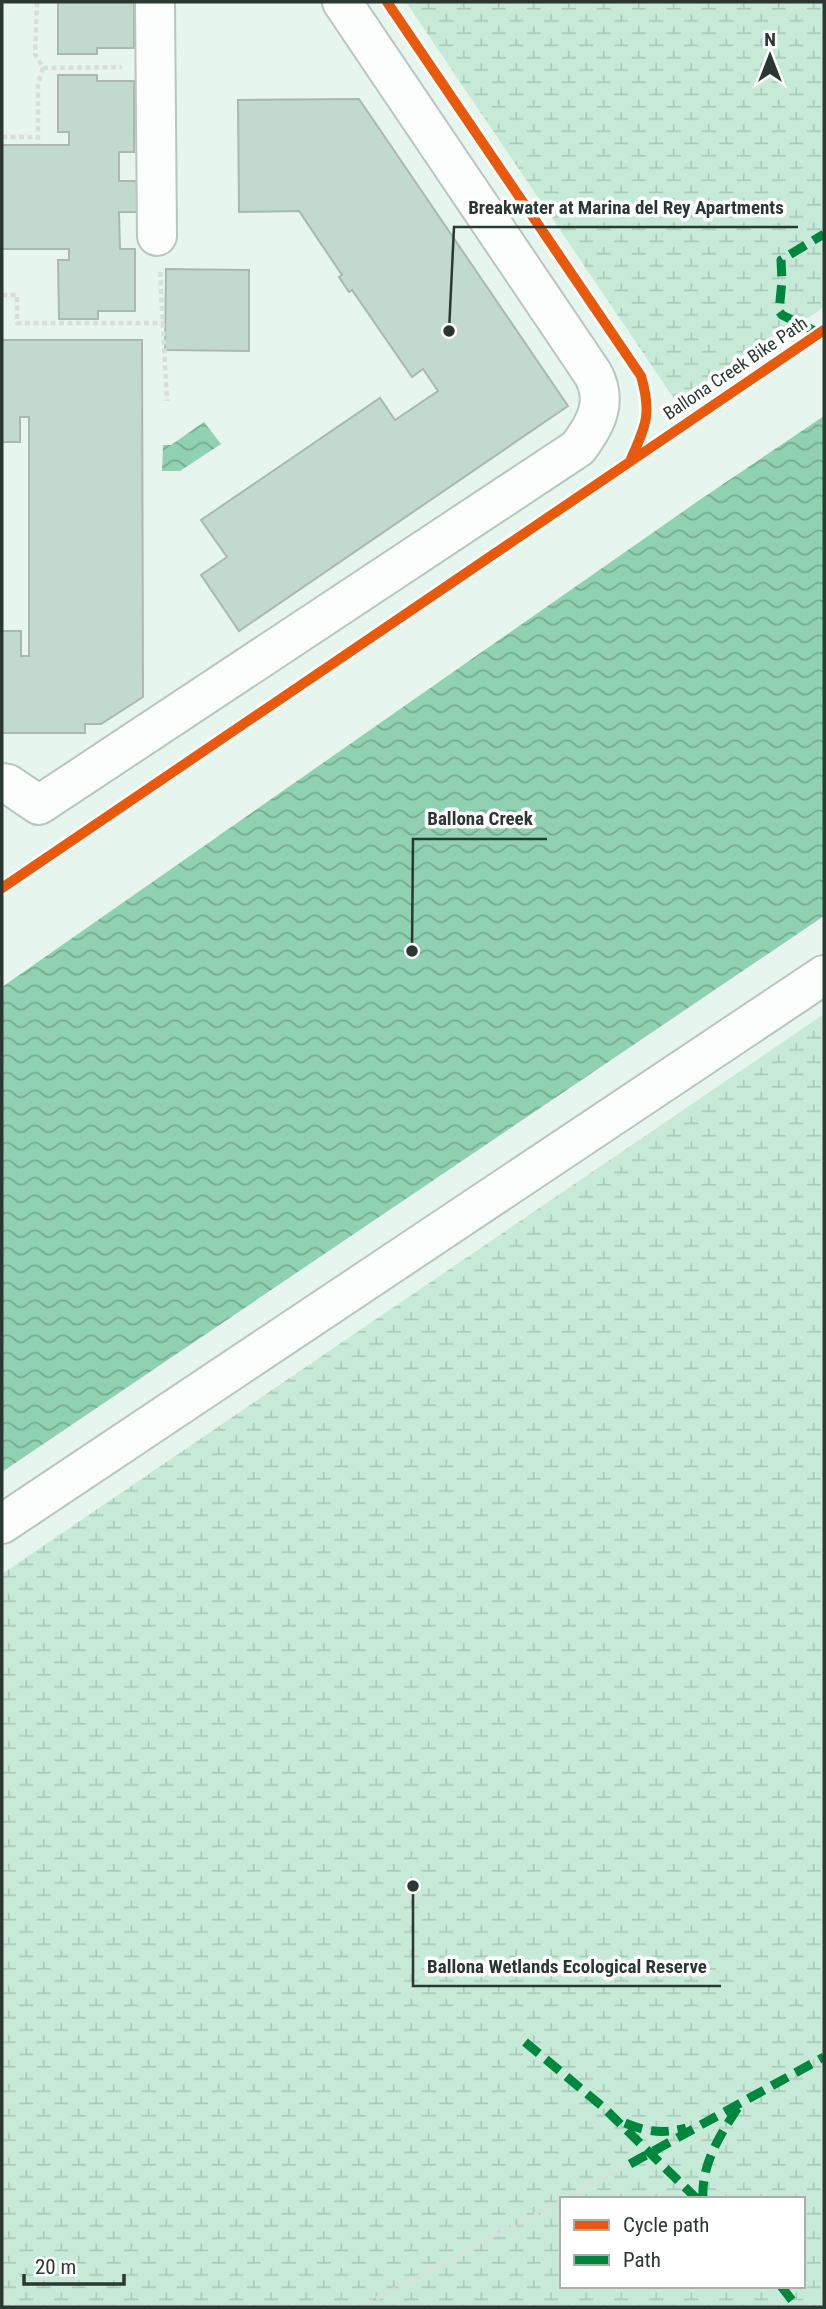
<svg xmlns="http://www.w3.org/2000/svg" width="826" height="2309" viewBox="0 0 826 2309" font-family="'Roboto Condensed',sans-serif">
  <defs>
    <pattern id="wetland-marsh" width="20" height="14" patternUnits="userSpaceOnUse" patternTransform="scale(1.75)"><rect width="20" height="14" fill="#c7ead8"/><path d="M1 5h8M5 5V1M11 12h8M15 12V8" fill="none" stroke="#abc9ba"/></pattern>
    <pattern id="water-waves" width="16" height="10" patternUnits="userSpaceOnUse" patternTransform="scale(1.75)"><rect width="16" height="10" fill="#90d1b2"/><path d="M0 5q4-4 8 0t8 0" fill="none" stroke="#76ab91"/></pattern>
  </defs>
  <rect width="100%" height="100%" fill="#e6f6ee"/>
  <!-- wetland -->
  <path fill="url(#wetland-marsh)" fill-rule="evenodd" d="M 406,2 L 824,2 L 824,307 L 679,406 Z
    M 824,1014 L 824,2307 L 2,2307 L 2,1574 ZM 562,2199 L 803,2199 L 803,2286 L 562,2286 Z"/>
  <!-- water -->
  <path fill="url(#water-waves)" d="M 824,416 L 824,916 L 2,1472 L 2,987 L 701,499 Z
    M 204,422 L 221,444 L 180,471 L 162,471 L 163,445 L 171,445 Z"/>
  <!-- building -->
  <path fill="#c2dace" stroke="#aab8b0" stroke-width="2" d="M 58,2 L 134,2 L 134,48 L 97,48 L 97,54 L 58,54 Z
    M 58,75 L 97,75 L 97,81 L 134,81 L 134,152 L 119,152 L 119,181 L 148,181 L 148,212 L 119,212 L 120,249 L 135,249 L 135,311 L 98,311 L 98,319 L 59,319 L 58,260 L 69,260 L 69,249 L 2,249 L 2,145 L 69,145 L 69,132 L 58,132 Z
    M 359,99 L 568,406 L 239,631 L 201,575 L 227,557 L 201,520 L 380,398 L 395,420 L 438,391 L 423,369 L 412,377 L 352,290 L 349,292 L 339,277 L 342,275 L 299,211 L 239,212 L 238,100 Z
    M 166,269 L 249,270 L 249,351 L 165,350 Z
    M 2,340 L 142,340 L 143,697 L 101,724 L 85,724 L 85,733 L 2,733 L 2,631 L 21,631 L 21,656 L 29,656 L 29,417 L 20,417 L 20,442 L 2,442 Z"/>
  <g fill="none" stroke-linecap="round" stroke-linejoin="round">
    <!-- minor casing -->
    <g stroke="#b8c6bf" stroke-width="42">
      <path id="minor" d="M 155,2 L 157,236
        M 2,783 L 8,784 L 39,805 L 578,448 C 596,424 608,402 593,374 L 342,2
        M 2,1524 L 824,975"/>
    </g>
    <!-- path -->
    <path stroke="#d9dedc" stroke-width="4.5" stroke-dasharray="5 3.5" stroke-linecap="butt" d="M 37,2 L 35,54 L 43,68 L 38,84 L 38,144
      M 43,68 L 122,67
      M 2,137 L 38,137
      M 160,272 L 167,401
      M 2,295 L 17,295 L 17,323 L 164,323
      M 566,2199 L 630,2164
      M 361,2307 L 562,2201"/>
    <!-- minor -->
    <use href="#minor" stroke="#fbfefc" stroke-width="38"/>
    <!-- quiet -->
    <path stroke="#00873e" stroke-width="9" stroke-dasharray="18 9" stroke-linecap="butt" d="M 819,333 L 782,315 L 779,311 L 782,281 L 781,260 L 824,234
      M 525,2042 L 603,2107 L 697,2199
      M 625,2123 C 647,2132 663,2134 686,2128
      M 630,2164 L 824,2057
      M 703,2199 C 701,2164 720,2135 739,2106
      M 781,2286 L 797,2307"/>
    <!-- cycleway casing -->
    <g stroke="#fff" stroke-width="15">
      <path id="cycleway" d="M 387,2 L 641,376 C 652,414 646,425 631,459
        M 2,888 L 824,330"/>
    </g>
    <!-- cycleway -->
    <use href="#cycleway" stroke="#e8590c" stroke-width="10"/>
  </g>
  <g text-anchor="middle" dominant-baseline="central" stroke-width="7" stroke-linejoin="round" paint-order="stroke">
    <!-- street labels -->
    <g font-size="18" fill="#2a3831" stroke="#fff">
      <text transform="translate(735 368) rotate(-34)">Ballona Creek Bike Path</text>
    </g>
  </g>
  <!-- callouts -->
  <path fill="none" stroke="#2a3831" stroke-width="2.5" d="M449 331L454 227H798M412 951L413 839H547M413 1886L413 1986H721"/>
  <g fill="#2a3831" stroke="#fff" stroke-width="2.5">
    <circle cx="449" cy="331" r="7"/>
    <circle cx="412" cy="951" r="7"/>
    <circle cx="413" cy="1886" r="7"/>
  </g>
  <g font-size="19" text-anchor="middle" font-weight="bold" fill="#2a3831" stroke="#fff" stroke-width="7" stroke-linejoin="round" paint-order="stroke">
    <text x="626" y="214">Breakwater at Marina del Rey Apartments</text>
    <text x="480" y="825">Ballona Creek</text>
    <text x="567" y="1973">Ballona Wetlands Ecological Reserve</text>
  </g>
  <!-- border -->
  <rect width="826" height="2309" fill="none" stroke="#2a3831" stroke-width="7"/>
  <!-- legend -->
  <rect x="560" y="2197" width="245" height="91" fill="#ffffff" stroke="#aaafad" stroke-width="2"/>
  <rect x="574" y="2220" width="35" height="10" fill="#e8590c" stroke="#aaafad" stroke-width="2"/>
  <text x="623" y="2232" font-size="21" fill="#2a3831">Cycle path</text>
  <rect x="574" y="2255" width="35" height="10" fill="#00873e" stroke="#aaafad" stroke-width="2"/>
  <text x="623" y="2267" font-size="21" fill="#2a3831">Path</text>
  <!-- north arrow -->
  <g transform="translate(770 56)" stroke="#ffffff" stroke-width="5" paint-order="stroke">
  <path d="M0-5L12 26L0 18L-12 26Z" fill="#2a3831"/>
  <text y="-10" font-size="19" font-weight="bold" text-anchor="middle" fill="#2a3831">N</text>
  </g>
  <!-- scale -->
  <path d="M24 2274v10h100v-10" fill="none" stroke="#2a3831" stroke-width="3.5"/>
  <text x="35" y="2274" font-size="21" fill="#2a3831" stroke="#ffffff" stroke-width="5" paint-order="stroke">20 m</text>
</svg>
